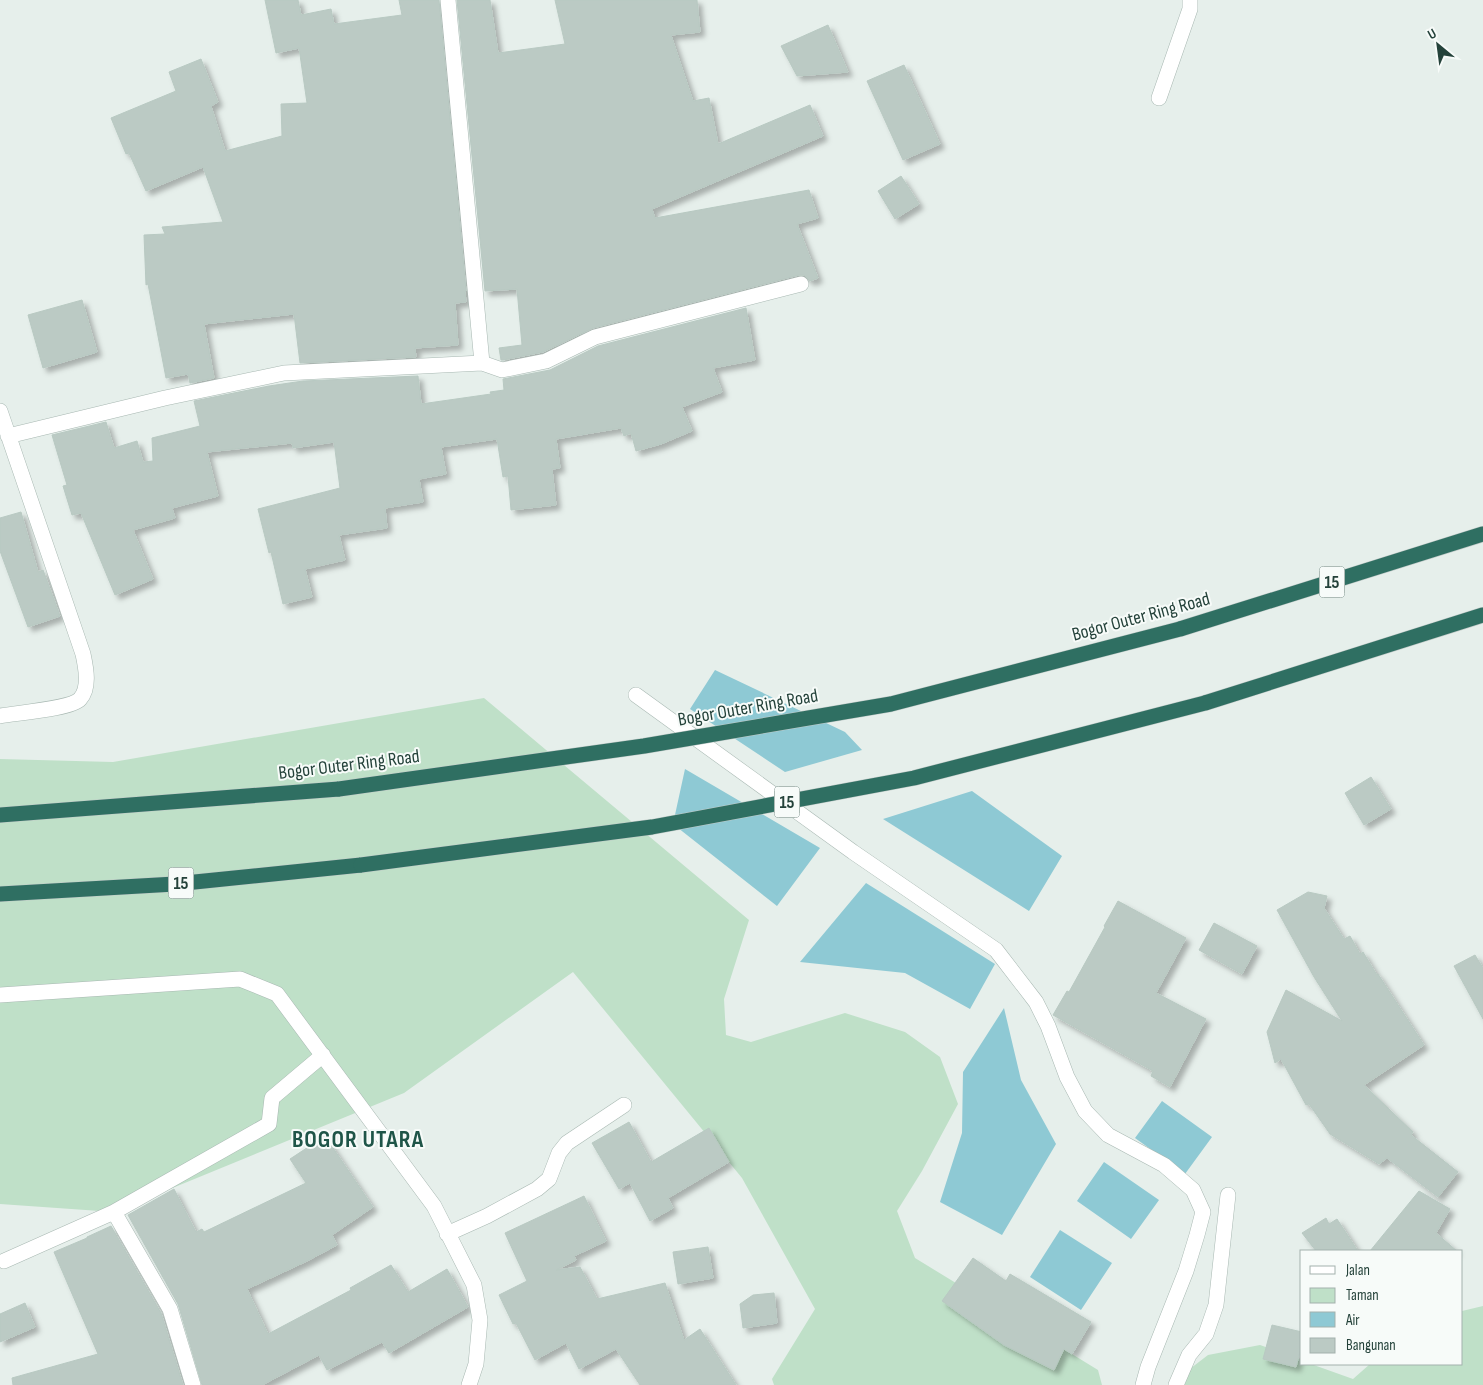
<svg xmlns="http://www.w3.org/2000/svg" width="1483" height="1385" viewBox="0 0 1483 1385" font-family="'Sofia Sans Condensed',sans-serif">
  <defs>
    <filter id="shadow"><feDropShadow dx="4.5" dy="4.5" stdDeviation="2.5" flood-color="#0004"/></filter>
  </defs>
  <rect width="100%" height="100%" fill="#e6efeb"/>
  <!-- green -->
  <path fill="#bfe0c8" d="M 484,698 L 749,920 L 724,999 L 726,1035 L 751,1042 L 845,1013 L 905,1032 L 940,1057 L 958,1104 L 922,1171 L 897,1211 L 915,1258 L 1098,1370 L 1102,1385 L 774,1385 L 772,1379 L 815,1309 L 742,1178 L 573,972 L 404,1093 L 114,1212 L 0,1204 L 0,759 L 113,762 Z
    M 1483,1306 L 1483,1385 L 1169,1385 L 1208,1355 L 1260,1345 L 1302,1360 L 1302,1364 L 1311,1364 L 1353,1379 L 1370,1364 L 1462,1364 L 1462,1311 Z"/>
  <!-- water -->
  <path fill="#8ec9d4" d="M 715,670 L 845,732 L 862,750 L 785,772 L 690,709 Z
    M 685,769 L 820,848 L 777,906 L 673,824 Z
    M 972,791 L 1062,856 L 1029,911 L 883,819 Z
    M 866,883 L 995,964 L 970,1009 L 905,973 L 800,962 Z
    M 1004,1008 L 1021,1080 L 1056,1144 L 1002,1235 L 940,1202 L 962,1133 L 963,1072 Z
    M 1162,1101 L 1212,1137 L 1185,1174 L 1135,1138 Z
    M 1104,1162 L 1159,1200 L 1131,1239 L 1077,1201 Z
    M 1060,1230 L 1112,1263 L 1081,1310 L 1030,1277 Z"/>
  <!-- building -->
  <path fill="#bbcac4" stroke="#b8c9c2" filter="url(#shadow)" d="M 265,0 L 298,0 L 301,15 L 331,9 L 334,24 L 402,15 L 399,0 L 439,0 L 466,291 L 465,292 L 466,302 L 455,303 L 458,345 L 415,348 L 416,357 L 300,363 L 294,314 L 204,324 L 214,378 L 190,383 L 188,374 L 166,378 L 148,284 L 146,285 L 144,235 L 165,234 L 162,227 L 223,222 L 203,167 L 146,191 L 129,153 L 126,154 L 111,118 L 176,91 L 169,72 L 201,59 L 218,102 L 211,106 L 225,151 L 282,136 L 281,104 L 307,103 L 299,48 L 276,53 Z
    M 457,0 L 490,0 L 498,53 L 565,44 L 555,0 L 697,0 L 700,32 L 671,35 L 693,101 L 709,98 L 718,144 L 810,105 L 823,136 L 652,209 L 655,218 L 809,190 L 818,218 L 797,224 L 818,278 L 810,281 L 804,275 L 799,275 L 593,328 L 543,352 L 503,360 L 501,360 L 499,348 L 522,345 L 517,289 L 485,291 Z
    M 828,25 L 848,72 L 797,76 L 781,46 Z
    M 904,65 L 940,144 L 903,160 L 867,81 Z
    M 901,176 L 919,204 L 895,219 L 878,191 Z
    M 82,300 L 97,352 L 43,368 L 28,315 Z
    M 746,308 L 755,360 L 713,368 L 722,392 L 682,407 L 692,431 L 661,444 L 636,451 L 631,433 L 624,436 L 621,428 L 556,439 L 560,468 L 552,469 L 556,505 L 511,510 L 508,476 L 503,477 L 497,439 L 441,447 L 446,474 L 419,479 L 423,502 L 385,508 L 387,528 L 339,535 L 345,560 L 305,569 L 312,597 L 283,604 L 271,552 L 269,553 L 258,509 L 340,488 L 334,442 L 293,448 L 292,443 L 207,452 L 218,496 L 172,508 L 175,518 L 133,530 L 153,579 L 115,595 L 81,513 L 72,515 L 63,486 L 67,485 L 52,435 L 106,422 L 114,448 L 137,441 L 143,462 L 153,461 L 152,438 L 200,426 L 194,401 L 269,386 L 303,381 L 418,376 L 421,404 L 491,394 L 490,392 L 504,390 L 503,379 L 550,370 L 598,346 Z
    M 21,512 L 38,572 L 43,570 L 60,616 L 28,627 L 0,551 L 0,518 Z
    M 1371,777 L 1391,809 L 1364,825 L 1345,793 Z
    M 1308,892 L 1327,896 L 1324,908 L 1344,939 L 1350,936 L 1360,954 L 1363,952 L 1377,975 L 1378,974 L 1424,1045 L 1364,1085 L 1413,1132 L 1411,1135 L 1458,1172 L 1438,1197 L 1387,1158 L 1379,1164 L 1330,1134 L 1309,1104 L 1306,1105 L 1281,1059 L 1275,1063 L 1267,1032 L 1286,990 L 1342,1021 L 1314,977 L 1277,910 Z
    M 1118,901 L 1186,938 L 1156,993 L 1206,1019 L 1170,1087 L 1151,1076 L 1153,1071 L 1053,1015 L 1067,991 L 1069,992 L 1105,927 L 1104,926 Z
    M 1214,923 L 1257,946 L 1242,974 L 1199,950 Z
    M 1475,955 L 1483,968 L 1483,1019 L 1454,966 Z
    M 629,1122 L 651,1162 L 709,1128 L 729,1162 L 668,1198 L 673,1208 L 650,1221 L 630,1183 L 619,1189 L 592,1143 Z
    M 325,1136 L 373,1207 L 332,1235 L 337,1245 L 307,1261 L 247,1289 L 268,1334 L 351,1290 L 350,1288 L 391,1265 L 408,1292 L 447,1269 L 468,1307 L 389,1353 L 382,1342 L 327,1370 L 319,1355 L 262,1385 L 202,1385 L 178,1304 L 128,1215 L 174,1189 L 196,1232 L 202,1229 L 204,1232 L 306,1183 L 290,1159 Z
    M 1419,1191 L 1450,1209 L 1436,1233 L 1457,1251 L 1370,1251 Z
    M 584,1196 L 606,1241 L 574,1256 L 576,1260 L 556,1270 L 580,1267 L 597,1299 L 665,1283 L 684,1340 L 700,1329 L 736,1385 L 640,1385 L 616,1349 L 579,1369 L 566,1343 L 535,1360 L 516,1323 L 513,1324 L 499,1295 L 527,1281 L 505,1233 Z
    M 1326,1218 L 1329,1224 L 1337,1219 L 1358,1251 L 1316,1251 L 1302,1233 Z
    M 111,1226 L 161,1313 L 183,1385 L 13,1385 L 12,1378 L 98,1354 L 54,1252 L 87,1238 L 87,1237 Z
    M 708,1247 L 713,1278 L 678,1284 L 673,1252 Z
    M 973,1258 L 1006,1281 L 1010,1274 L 1091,1322 L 1072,1354 L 1064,1349 L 1054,1370 L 1004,1345 L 942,1301 Z
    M 774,1293 L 777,1323 L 743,1328 L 740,1304 L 753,1295 Z
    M 25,1303 L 35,1327 L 0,1342 L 0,1314 Z
    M 1272,1325 L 1302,1332 L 1302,1345 L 1296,1367 L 1263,1359 Z"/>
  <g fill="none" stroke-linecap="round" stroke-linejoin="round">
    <!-- lane casing -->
    <g stroke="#a8b8b2" stroke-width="16">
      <path id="lane" d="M 636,695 L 853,852 L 996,950 L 1036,1002 L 1048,1026 L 1067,1077 L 1085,1111 L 1108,1135 L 1164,1165 L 1193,1190 L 1203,1212 L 1197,1235 L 1186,1271 L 1148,1367 L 1143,1385"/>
    </g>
    <!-- street casing -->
    <g stroke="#a8b8b2" stroke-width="16">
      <path id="street" d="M 448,0 L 482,363
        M 1159,98 L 1190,9 L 1190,0
        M 0,411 L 83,654 C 86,668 90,688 80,699 C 71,709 15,713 0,716
        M 8,436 L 165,398 L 284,373 L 482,363 L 502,370 L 546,361 L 595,337 L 801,284
        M 0,995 L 240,979 L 277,994 L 434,1206 L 474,1285 L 480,1320 L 476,1364 L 469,1385
        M 114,1212 L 170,1309 L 193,1385
        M 447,1234 L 487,1216 L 537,1189 L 549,1179 L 559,1153 L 567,1143 L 624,1105
        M 4,1261 L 114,1212 L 269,1124 L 272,1098 L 323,1055
        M 1176,1385 L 1189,1355 L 1206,1334 L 1216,1305 L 1228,1195"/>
    </g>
    <!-- highway casing -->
    <g stroke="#c2cac8" stroke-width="16">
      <path id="highway" d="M 1180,629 L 1483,534
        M 1205,703 L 1483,615
        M 0,815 L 339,789
        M 0,894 L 175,884 L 361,865"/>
    </g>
    <!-- lane -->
    <use href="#lane" stroke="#fff" stroke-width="15"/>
    <!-- street -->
    <use href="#street" stroke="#fff" stroke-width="15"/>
    <!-- highway -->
    <use href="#highway" stroke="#2f6f62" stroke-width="15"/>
    <!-- highway-bridge casing -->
    <g stroke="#c2cac8" stroke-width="16" stroke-linecap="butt">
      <path id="highway-bridge" d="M 339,789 L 644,746 L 891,704 L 1180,629
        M 361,865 L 652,827 L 914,778 L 1205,703"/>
    </g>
    <!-- highway-bridge -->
    <use href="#highway-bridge" stroke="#2f6f62" stroke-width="15"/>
  </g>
  <g text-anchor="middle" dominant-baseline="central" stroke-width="4" stroke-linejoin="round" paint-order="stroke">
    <!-- shield labels -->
    <g fill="#f7fbf9" stroke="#637a73" stroke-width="1">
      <rect x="1319.5" y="566.5" width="25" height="31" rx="4"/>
      <rect x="774.5" y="786.5" width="25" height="31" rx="4"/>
      <rect x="168.5" y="867.5" width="25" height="31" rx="4"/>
    </g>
    <g font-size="18" font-weight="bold" fill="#24423a">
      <text x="1332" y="582">15</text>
      <text x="787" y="802">15</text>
      <text x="181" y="883">15</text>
    </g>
    <!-- street labels -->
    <g font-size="19" fill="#24423a" stroke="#f7fbf9">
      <text transform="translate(1141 617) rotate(-15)">Bogor Outer Ring Road</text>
      <text transform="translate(748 708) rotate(-10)">Bogor Outer Ring Road</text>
      <text transform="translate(349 765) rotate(-7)">Bogor Outer Ring Road</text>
    </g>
    <!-- district labels -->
    <g font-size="24" font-weight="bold" letter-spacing="1" fill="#1f5548" stroke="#f7fbf9">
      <text x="358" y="1139">BOGOR UTARA</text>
    </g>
  </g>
  <!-- legend -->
  <rect x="1300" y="1250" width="162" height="115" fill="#f7fbf9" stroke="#a3b1ad"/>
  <rect x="1310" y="1266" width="25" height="8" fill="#ffffff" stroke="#a3b1ad"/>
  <text x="1346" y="1275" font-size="15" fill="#24423a">Jalan</text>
  <rect x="1310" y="1288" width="25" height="15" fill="#bfe0c8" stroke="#a3b1ad"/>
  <text x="1346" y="1300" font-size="15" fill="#24423a">Taman</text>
  <rect x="1310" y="1312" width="25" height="15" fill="#8ec9d4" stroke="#a3b1ad"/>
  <text x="1346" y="1325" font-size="15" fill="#24423a">Air</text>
  <rect x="1310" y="1338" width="25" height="15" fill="#bbcac4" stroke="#a3b1ad"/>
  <text x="1346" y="1350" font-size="15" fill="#24423a">Bangunan</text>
  <!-- north arrow -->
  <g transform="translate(1438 45) rotate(331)" stroke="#f7fbf9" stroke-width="4" paint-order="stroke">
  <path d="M0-4L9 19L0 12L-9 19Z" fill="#24423a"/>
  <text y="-8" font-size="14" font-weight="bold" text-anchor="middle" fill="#24423a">U</text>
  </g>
</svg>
